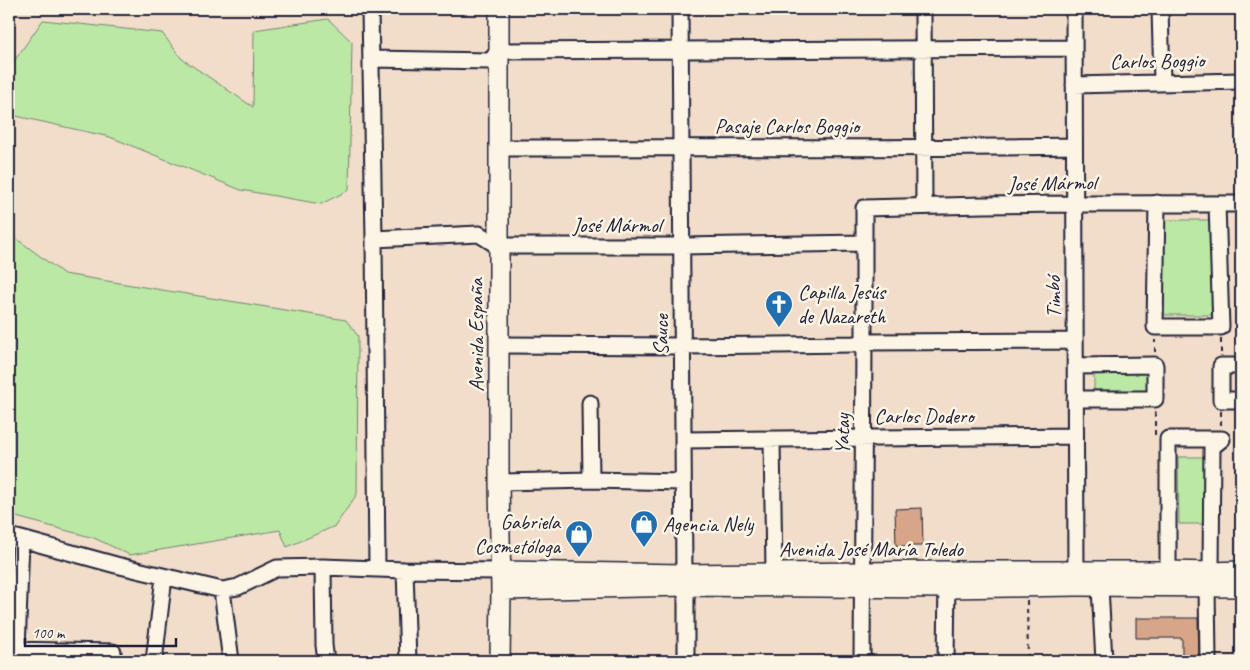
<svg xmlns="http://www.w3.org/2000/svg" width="1250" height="670" viewBox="0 0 1250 670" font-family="Caveat,sans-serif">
  <rect width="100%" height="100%" fill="#f1ddc9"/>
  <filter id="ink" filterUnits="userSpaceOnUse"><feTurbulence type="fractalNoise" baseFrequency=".02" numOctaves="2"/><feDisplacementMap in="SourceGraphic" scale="10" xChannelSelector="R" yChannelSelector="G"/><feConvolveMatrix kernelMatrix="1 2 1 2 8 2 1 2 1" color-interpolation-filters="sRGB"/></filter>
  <g filter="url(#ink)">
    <!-- green -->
    <path fill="#bce8a5" stroke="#6f8570" d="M 328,19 L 352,42 L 349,190 L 321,204 L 241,190 L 110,137 L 16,116 L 10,67 L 43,20 L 162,33 L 182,59 L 253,107 L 254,30 Z
      M 1164,220 L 1212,220 L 1212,315 L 1164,315 Z
      M 9,233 L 64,274 L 346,320 L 358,336 L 357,494 L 335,526 L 287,547 L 280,530 L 130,555 L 94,538 L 9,515 Z
      M 1094,370 L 1149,371 L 1149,391 L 1094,390 Z
      M 1178,457 L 1205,457 L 1205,524 L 1179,524 Z"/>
    <!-- building -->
    <path fill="#d7a689" stroke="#22223b" d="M 922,508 L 923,546 L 896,546 L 895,509 Z
      M 1136,618 L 1198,618 L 1199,661 L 1182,661 L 1182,638 L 1136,638 Z"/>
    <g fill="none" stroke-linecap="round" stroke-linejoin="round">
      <!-- minor casing -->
      <g stroke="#22223b" stroke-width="19">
        <path id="minor" d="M 370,9 L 374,239 L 377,569
          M 680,9 L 684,574 L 686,586 L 686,661
          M 923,9 L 924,206
          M 1074,9 L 1076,582
          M 1160,9 L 1162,82
          M 371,59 L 491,61 L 498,51 L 1074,48
          M 1074,85 L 1241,81
          M 498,148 C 690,147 882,149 1074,146
          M 1157,203 L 1155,327 L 1221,327 L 1217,204
          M 374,239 L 479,234 L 498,246 L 682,246 L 863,243
          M 499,345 L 683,346 L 854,344 L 864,342 L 1074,341
          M 1075,366 L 1155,365 L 1155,399 L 1075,399
          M 1241,366 L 1221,366 L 1221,400 L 1241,400
          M 590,403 L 591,480
          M 772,439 L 774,572
          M 683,440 L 1075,436
          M 499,482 L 591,480 L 683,482
          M 9,536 L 21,539 L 116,565 L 222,590 L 238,587 L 277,568 L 323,567 L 405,570 L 501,571
          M 323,567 L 324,645 L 326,661
          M 405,570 L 408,661
          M 1168,571 L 1168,439 L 1222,439 L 1212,447 L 1211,572
          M 1100,587 L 1104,661
          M 1207,587 L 1208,661
          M 222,590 L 231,661
          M 9,650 L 113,652
          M 14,661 L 17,650 L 21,539
          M 154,661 L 164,577
          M 862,661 L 864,342 L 864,208 C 989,204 1115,203 1241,204
          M 946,661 L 947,578"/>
      </g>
      <!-- major casing -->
      <g stroke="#22223b" stroke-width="22">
        <path id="major" d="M 499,9 L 499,482 L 501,590 L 500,661
          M 501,571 L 684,574 L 947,571 L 1168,571 L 1211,572 L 1241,571
          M 501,590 L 686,586 L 947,588 L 1076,586 L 1241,587"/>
      </g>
      <!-- path -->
      <path stroke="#22223b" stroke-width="2" stroke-dasharray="5 4" stroke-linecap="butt" d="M 1155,352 L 1155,340
        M 1221,353 L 1221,338
        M 1221,411 L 1221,427
        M 1155,412 L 1155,437
        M 1027,600 L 1028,661"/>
      <!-- minor -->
      <use href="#minor" stroke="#fcf5e5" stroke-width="15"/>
      <!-- major -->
      <use href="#major" stroke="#fcf5e5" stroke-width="19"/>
    </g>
  </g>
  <!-- icons -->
  <defs>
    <g id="church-pin" transform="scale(1.4375)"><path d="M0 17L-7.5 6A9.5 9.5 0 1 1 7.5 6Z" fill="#1f6fb2" stroke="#fcf5e5"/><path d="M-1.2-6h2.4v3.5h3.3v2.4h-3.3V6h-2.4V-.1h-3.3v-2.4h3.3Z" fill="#fff"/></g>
    <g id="shop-pin" transform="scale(1.4375)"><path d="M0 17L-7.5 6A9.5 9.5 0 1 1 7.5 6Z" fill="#1f6fb2" stroke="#fcf5e5"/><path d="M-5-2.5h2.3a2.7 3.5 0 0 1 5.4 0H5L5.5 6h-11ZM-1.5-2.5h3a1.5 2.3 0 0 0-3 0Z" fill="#fff"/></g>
  </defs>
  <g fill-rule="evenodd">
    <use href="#church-pin" x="779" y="304"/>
    <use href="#shop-pin" x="644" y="524"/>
    <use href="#shop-pin" x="579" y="534"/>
  </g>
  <g text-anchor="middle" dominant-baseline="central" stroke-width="5" stroke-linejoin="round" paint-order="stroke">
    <!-- street labels -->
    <g font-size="21" fill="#22223b" stroke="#fcf5e5">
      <text transform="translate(1157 61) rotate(-1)">Carlos Boggio</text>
      <text x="787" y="126">Pasaje Carlos Boggio</text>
      <text transform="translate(1052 183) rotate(-1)">José Mármol</text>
      <text x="617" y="225">José Mármol</text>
      <text transform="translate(1053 297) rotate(-90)">Timbó</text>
      <text transform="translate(476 335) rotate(-90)">Avenida España</text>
      <text transform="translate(661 335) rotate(-90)">Sauce</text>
      <text x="924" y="416">Carlos Dodero</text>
      <text transform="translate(842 434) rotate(-90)">Yatay</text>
      <text x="871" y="549">Avenida José María Toledo</text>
    </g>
    <!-- poi labels -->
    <g font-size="21" fill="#22223b" stroke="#fcf5e5" text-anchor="start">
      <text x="798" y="292">Capilla Jesús<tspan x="798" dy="24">de Nazareth</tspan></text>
      <text x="560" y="522" text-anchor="end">Gabriela<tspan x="560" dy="24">Cosmetóloga</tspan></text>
      <text x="663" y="524">Agencia Nely</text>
    </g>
  </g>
  <!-- margin -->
  <rect width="1250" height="670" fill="none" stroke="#fcf5e5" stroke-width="30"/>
  <rect x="15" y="15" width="1220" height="640" fill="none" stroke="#22223b" stroke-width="2" filter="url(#ink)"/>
  <!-- scale -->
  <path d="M25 638v8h151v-8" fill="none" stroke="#22223b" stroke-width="2.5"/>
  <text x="32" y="638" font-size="15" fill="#22223b" stroke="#fcf5e5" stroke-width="4" paint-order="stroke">100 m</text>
</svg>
